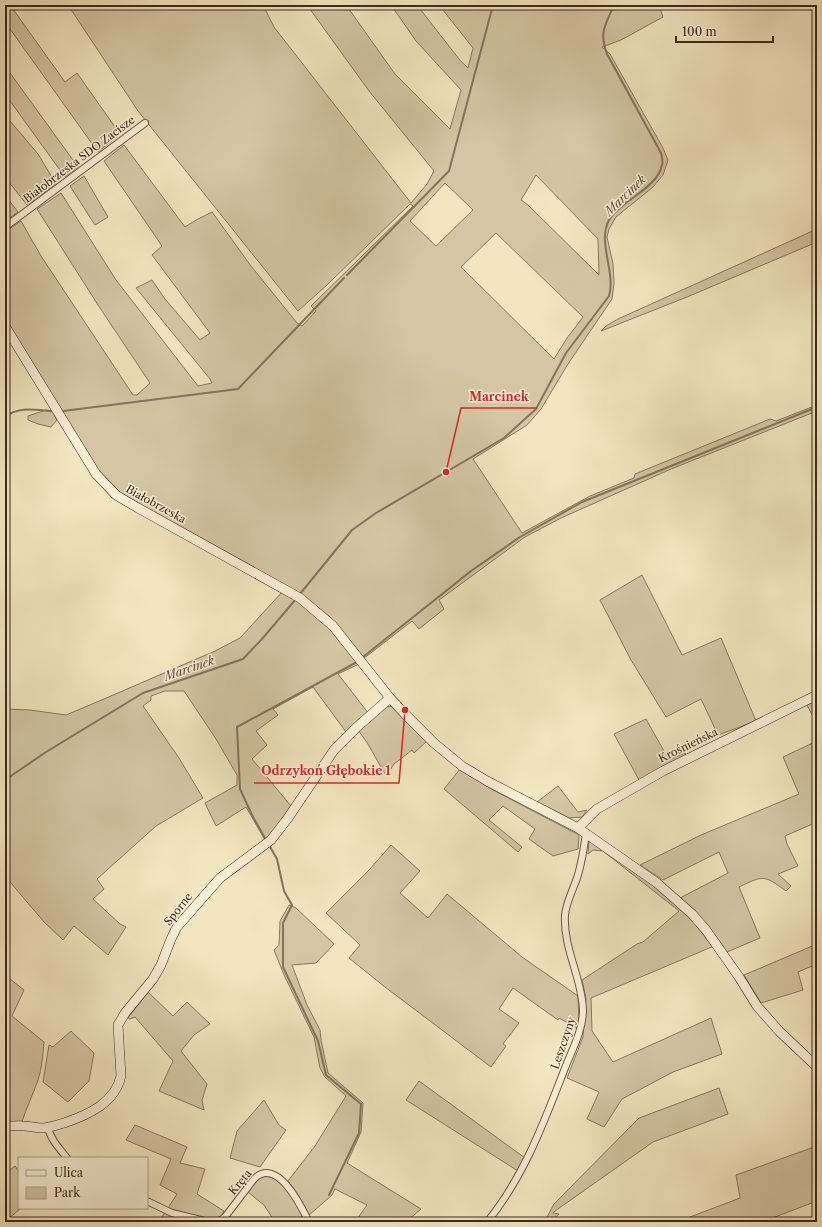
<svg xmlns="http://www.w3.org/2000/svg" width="822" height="1227" viewBox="0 0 822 1227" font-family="'Libre Caslon Text',serif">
  <rect width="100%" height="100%" fill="#f2e6c0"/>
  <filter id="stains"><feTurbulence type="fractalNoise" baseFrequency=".005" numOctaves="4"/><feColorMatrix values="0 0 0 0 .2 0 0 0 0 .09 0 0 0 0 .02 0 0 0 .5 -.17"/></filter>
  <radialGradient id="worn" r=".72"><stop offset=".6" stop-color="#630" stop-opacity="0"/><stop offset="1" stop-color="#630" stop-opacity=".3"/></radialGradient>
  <!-- green -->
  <path fill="#d4c6a4" stroke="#8a7860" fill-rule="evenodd" d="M 5,5 L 10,5 L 65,82 L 77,73 L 120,134 L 98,152 L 5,22 Z
    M 68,5 L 263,5 L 274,27 L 411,203 L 427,184 L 434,171 L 369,91 L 307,5 L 346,5 L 395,74 L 450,129 L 461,90 L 416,41 L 391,5 L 417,5 L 459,59 L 468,68 L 473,48 L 439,5 L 659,5 L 663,17 L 621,40 L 602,47 L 610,54 L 663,148 L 668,160 L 663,175 L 653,187 L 616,217 L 609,229 L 607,237 L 613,264 L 614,283 L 612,299 L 568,364 L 541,409 L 527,425 L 473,459 L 522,533 L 590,496 L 634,478 L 635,474 L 770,419 L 776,421 L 817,405 L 817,411 L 671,469 L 561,518 L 525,537 L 439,600 L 444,609 L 419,629 L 412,621 L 363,659 L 330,617 L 306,598 L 134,503 L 108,484 L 86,451 L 5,319 L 5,232 L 21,221 L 41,256 L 133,395 L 137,395 L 150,383 L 98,305 L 37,209 L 61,193 L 116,280 L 198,386 L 212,383 L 210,379 L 136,288 L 152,280 L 165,299 L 200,340 L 210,333 L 152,255 L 162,246 L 104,161 L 124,145 L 185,227 L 196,220 L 212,212 L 251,266 L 297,323 L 302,326 L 316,311 L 311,306 L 413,206 L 410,204 L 327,285 L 298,311 L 138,111 ZM 536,175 L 598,239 L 599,275 L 528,205 L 521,200 ZM 445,183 L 473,210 L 436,246 L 410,221 ZM 496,233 L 583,317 L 567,338 L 554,359 L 461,267 Z
    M 5,66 L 78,167 L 66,176 L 65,177 L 5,94 Z
    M 5,115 L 38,154 L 56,184 L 27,205 L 5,177 Z
    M 84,176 L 108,217 L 95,225 L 70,186 Z
    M 5,195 L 18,212 L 5,221 Z
    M 817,229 L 817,242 L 687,297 L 601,331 L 606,326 L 618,319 Z
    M 46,410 L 53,411 L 56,419 L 57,420 L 51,427 L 38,424 L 28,420 L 28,416 Z
    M 642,575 L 682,655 L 721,638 L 756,721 L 718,735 L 701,699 L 666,717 L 631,660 L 600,600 Z
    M 283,591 C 295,599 307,607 318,617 C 333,631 346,648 359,664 L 338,674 L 369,714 L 346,732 L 313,687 L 273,709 L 278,715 L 256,731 L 267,745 L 252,759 L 291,806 L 275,831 L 265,840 L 246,807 L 216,826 L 205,803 L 237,785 L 237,775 L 216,739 L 184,691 L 165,691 L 151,696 L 151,700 L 143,706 L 179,758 L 203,798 L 156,826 L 97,879 L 104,889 L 93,899 L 120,924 L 126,927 L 108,955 L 74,926 L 63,940 L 44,922 L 5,876 L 5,709 L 30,710 L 66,715 L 104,699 L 215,651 L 240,638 Z
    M 817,700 L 817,724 L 807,705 Z
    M 394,706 L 427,741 L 414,753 L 412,750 L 394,764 L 386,776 L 368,744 L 358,730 L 384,707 Z
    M 646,719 L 669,760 L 685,753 L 686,755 L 639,780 L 614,734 Z
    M 817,741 L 817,822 L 785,836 L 787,844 L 798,866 L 778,874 L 791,886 L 786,891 C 764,875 764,875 739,887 L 760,938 L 727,952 L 700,917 L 680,898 L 728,873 L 719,852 L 663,880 L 640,865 L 701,835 L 799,794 L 783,757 Z
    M 460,769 L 493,790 L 579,835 L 578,849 L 553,856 L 529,839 L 535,829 L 503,806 L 489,820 L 522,847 L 518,852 L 444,789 Z
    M 558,786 L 578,812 L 587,810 L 582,817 L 569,818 L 537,802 Z
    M 589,840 L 658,888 L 692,920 L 708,941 L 714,946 L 591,998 L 592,1031 L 613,1062 L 711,1018 L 722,1054 L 673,1072 L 622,1099 L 604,1127 L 587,1119 L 599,1092 L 567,1078 L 583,1037 L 586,998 L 582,980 L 637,944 L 643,942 L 679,911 L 603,851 L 593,850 L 588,854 Z
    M 391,845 L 420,871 L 400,893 L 428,918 L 447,894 L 522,957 L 578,996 L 579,1026 L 577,1028 L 559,1018 L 558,1020 L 513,988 L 499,1009 L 519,1023 L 503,1044 L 506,1046 L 491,1067 L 385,987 L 349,958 L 360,945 L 326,913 L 369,870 Z
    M 289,905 L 296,908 L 334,944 L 316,963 L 292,965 L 307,1005 L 320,1030 L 321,1040 L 328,1073 L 363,1103 L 361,1132 L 347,1163 L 421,1209 L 406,1222 L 355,1222 L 367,1205 L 335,1189 L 332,1195 L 308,1216 L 288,1181 L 315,1146 L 346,1096 L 325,1077 L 320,1068 L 314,1037 L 284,975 L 274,950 L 279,945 L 280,921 Z
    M 817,944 L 817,964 L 798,972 L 803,990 L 761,1003 L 744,975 Z
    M 5,975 L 24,990 L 12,1016 L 44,1042 C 43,1054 42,1068 38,1080 C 33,1095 26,1108 22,1122 L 5,1122 Z
    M 148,992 L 173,1016 L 187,1002 L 210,1024 L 194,1035 L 181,1051 L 207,1084 L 202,1100 L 204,1110 L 159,1091 L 173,1061 L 135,1017 L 130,1019 L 128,1018 Z
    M 71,1031 L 94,1053 L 89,1081 L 68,1102 L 43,1082 L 49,1045 L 53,1047 Z
    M 419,1081 L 525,1158 L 518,1171 L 406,1100 Z
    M 719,1088 L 728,1114 L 653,1142 L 555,1211 L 553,1213 L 559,1214 C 553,1221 549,1222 540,1222 L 546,1219 L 554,1204 L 639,1118 Z
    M 264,1100 L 279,1125 L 286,1130 L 260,1167 L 230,1158 L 237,1131 Z
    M 135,1125 L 187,1147 L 180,1163 L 205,1169 L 197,1194 L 224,1211 L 221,1217 L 214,1220 L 190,1215 L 168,1208 L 177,1194 L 160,1185 L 171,1159 L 126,1140 Z
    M 817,1146 L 817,1201 L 762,1222 L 677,1222 L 740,1198 L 736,1175 Z
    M 15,1166 L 19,1172 L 19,1208 L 21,1208 L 5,1222 L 5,1174 Z
    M 264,1176 C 287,1177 297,1204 306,1222 L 275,1222 L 264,1205 L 248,1192 L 258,1179 Z
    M 165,1213 L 199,1222 L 157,1222 Z"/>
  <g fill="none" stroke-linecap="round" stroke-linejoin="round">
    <!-- stream -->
    <path stroke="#86745d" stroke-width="2" d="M 347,275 L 449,171 L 493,5
      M 63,411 L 238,389 L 344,278
      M 5,417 C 18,406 37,410 52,411
      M 300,594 L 352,530 L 376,513 L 504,438 L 536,409 L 566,353 L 609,296 C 616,272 597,242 609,220 C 620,201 658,188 662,165 C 663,162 662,157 661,153 L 607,54 C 599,32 605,26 614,5
      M 363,657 L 471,571 L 520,537 L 582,502 L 817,407
      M 5,780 L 46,752 L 143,693 L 243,659 L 262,639 L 296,599
      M 266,840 L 253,817 L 240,789 L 237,727 L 357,662
      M 269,845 L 277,859 L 284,891 L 292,905 L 283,923 L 283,967 L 318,1041 L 326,1075 L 361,1104 L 359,1133 L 329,1195"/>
    <!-- street casing -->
    <g stroke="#6c5845" stroke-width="8">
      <path id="street" d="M 5,227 L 145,123
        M 48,1127 C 50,1139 60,1149 67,1158
        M 147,1201 L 172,1213 L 209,1222
        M 218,1222 L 225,1217 L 254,1179 C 277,1156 301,1206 309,1222
        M 487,1222 C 524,1177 544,1122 565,1068 C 572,1050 583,1030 583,1010 C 582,978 563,948 565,915 C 566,902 574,888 578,875 C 582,861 584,848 586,833"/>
    </g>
    <!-- secondary casing -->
    <g stroke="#3f291c" stroke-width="10">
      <path id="secondary" d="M 5,326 L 96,474 L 116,495 L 138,508 L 300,598 L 333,626 L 390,698 L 405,714 L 434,743 L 462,766 L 487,781 L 578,828 L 657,883 L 692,914 L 706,930 L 739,977 L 757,1006 L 779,1031 L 817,1067
        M 578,828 L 597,809 L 663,771 L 817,695
        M 5,1127 C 11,1126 18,1125 24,1126 C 30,1126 36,1128 42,1128 C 49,1128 57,1125 64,1123 C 88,1115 115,1103 121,1076 L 118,1025 L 125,1013 L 153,979 L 161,965 L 171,939 L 177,927 L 220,878 L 271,840 L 288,818 L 334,750 L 357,727 L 390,698"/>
    </g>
    <!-- street -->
    <use href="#street" stroke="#f7efd6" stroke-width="6"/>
    <!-- secondary -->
    <use href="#secondary" stroke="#f7efd6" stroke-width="9"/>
  </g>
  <g text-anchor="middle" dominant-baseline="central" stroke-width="3" stroke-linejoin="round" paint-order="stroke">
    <!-- street labels -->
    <g font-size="11" fill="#3f291c" stroke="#f7efd6">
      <text transform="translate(79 159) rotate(-37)">Białobrzeska SDO Zacisze</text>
      <text transform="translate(156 504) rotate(29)">Białobrzeska</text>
      <text transform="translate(688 745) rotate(-26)">Krośnieńska</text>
      <text transform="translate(178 909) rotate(-52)">Sporne</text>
      <text transform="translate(563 1043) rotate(-71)">Leszczyny</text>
      <text transform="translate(240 1182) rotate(-50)">Kręta</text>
    </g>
    <!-- water labels -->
    <g font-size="12" font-style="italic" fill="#624e3c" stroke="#f7efd6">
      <text transform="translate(625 195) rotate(-44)">Marcinek</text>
      <text transform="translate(189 668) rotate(-19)">Marcinek</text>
    </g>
  </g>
  <!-- callouts -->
  <path fill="none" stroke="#d62828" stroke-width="1.5" d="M446 472L461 408H537M405 710L399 783H254"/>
  <g fill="#d62828" stroke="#f7efd6" stroke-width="1.5">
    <circle cx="446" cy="472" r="4"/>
    <circle cx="405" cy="710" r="4"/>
  </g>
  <g font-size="12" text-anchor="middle" font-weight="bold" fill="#d62828" stroke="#f7efd6" stroke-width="3" stroke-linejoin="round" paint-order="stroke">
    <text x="499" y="401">Marcinek</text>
    <text x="326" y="775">Odrzykoń Głębokie 1</text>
  </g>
  <!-- margin -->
  <rect width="822" height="1227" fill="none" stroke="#f2e6c0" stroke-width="20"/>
  <rect x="6" y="6" width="810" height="1215" fill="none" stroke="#3f291c" stroke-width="2"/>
  <rect x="10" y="10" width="802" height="1207" fill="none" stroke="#3f291c"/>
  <!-- legend -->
  <rect x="18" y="1157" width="130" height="52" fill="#f7efd6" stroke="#ada08c"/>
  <rect x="26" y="1170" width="20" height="6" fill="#f7efd6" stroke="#ada08c"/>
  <text x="54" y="1177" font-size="12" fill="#3f291c">Ulica</text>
  <rect x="26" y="1187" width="20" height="12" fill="#d4c6a4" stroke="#ada08c"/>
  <text x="54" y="1197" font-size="12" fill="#3f291c">Park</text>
  <!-- scale -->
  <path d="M676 36v6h97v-6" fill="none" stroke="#3f291c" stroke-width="2"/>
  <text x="682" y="36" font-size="12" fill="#3f291c" stroke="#f7efd6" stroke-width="3" paint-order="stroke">100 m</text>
  <rect width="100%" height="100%" filter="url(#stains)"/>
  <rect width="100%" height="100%" fill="url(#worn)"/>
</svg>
